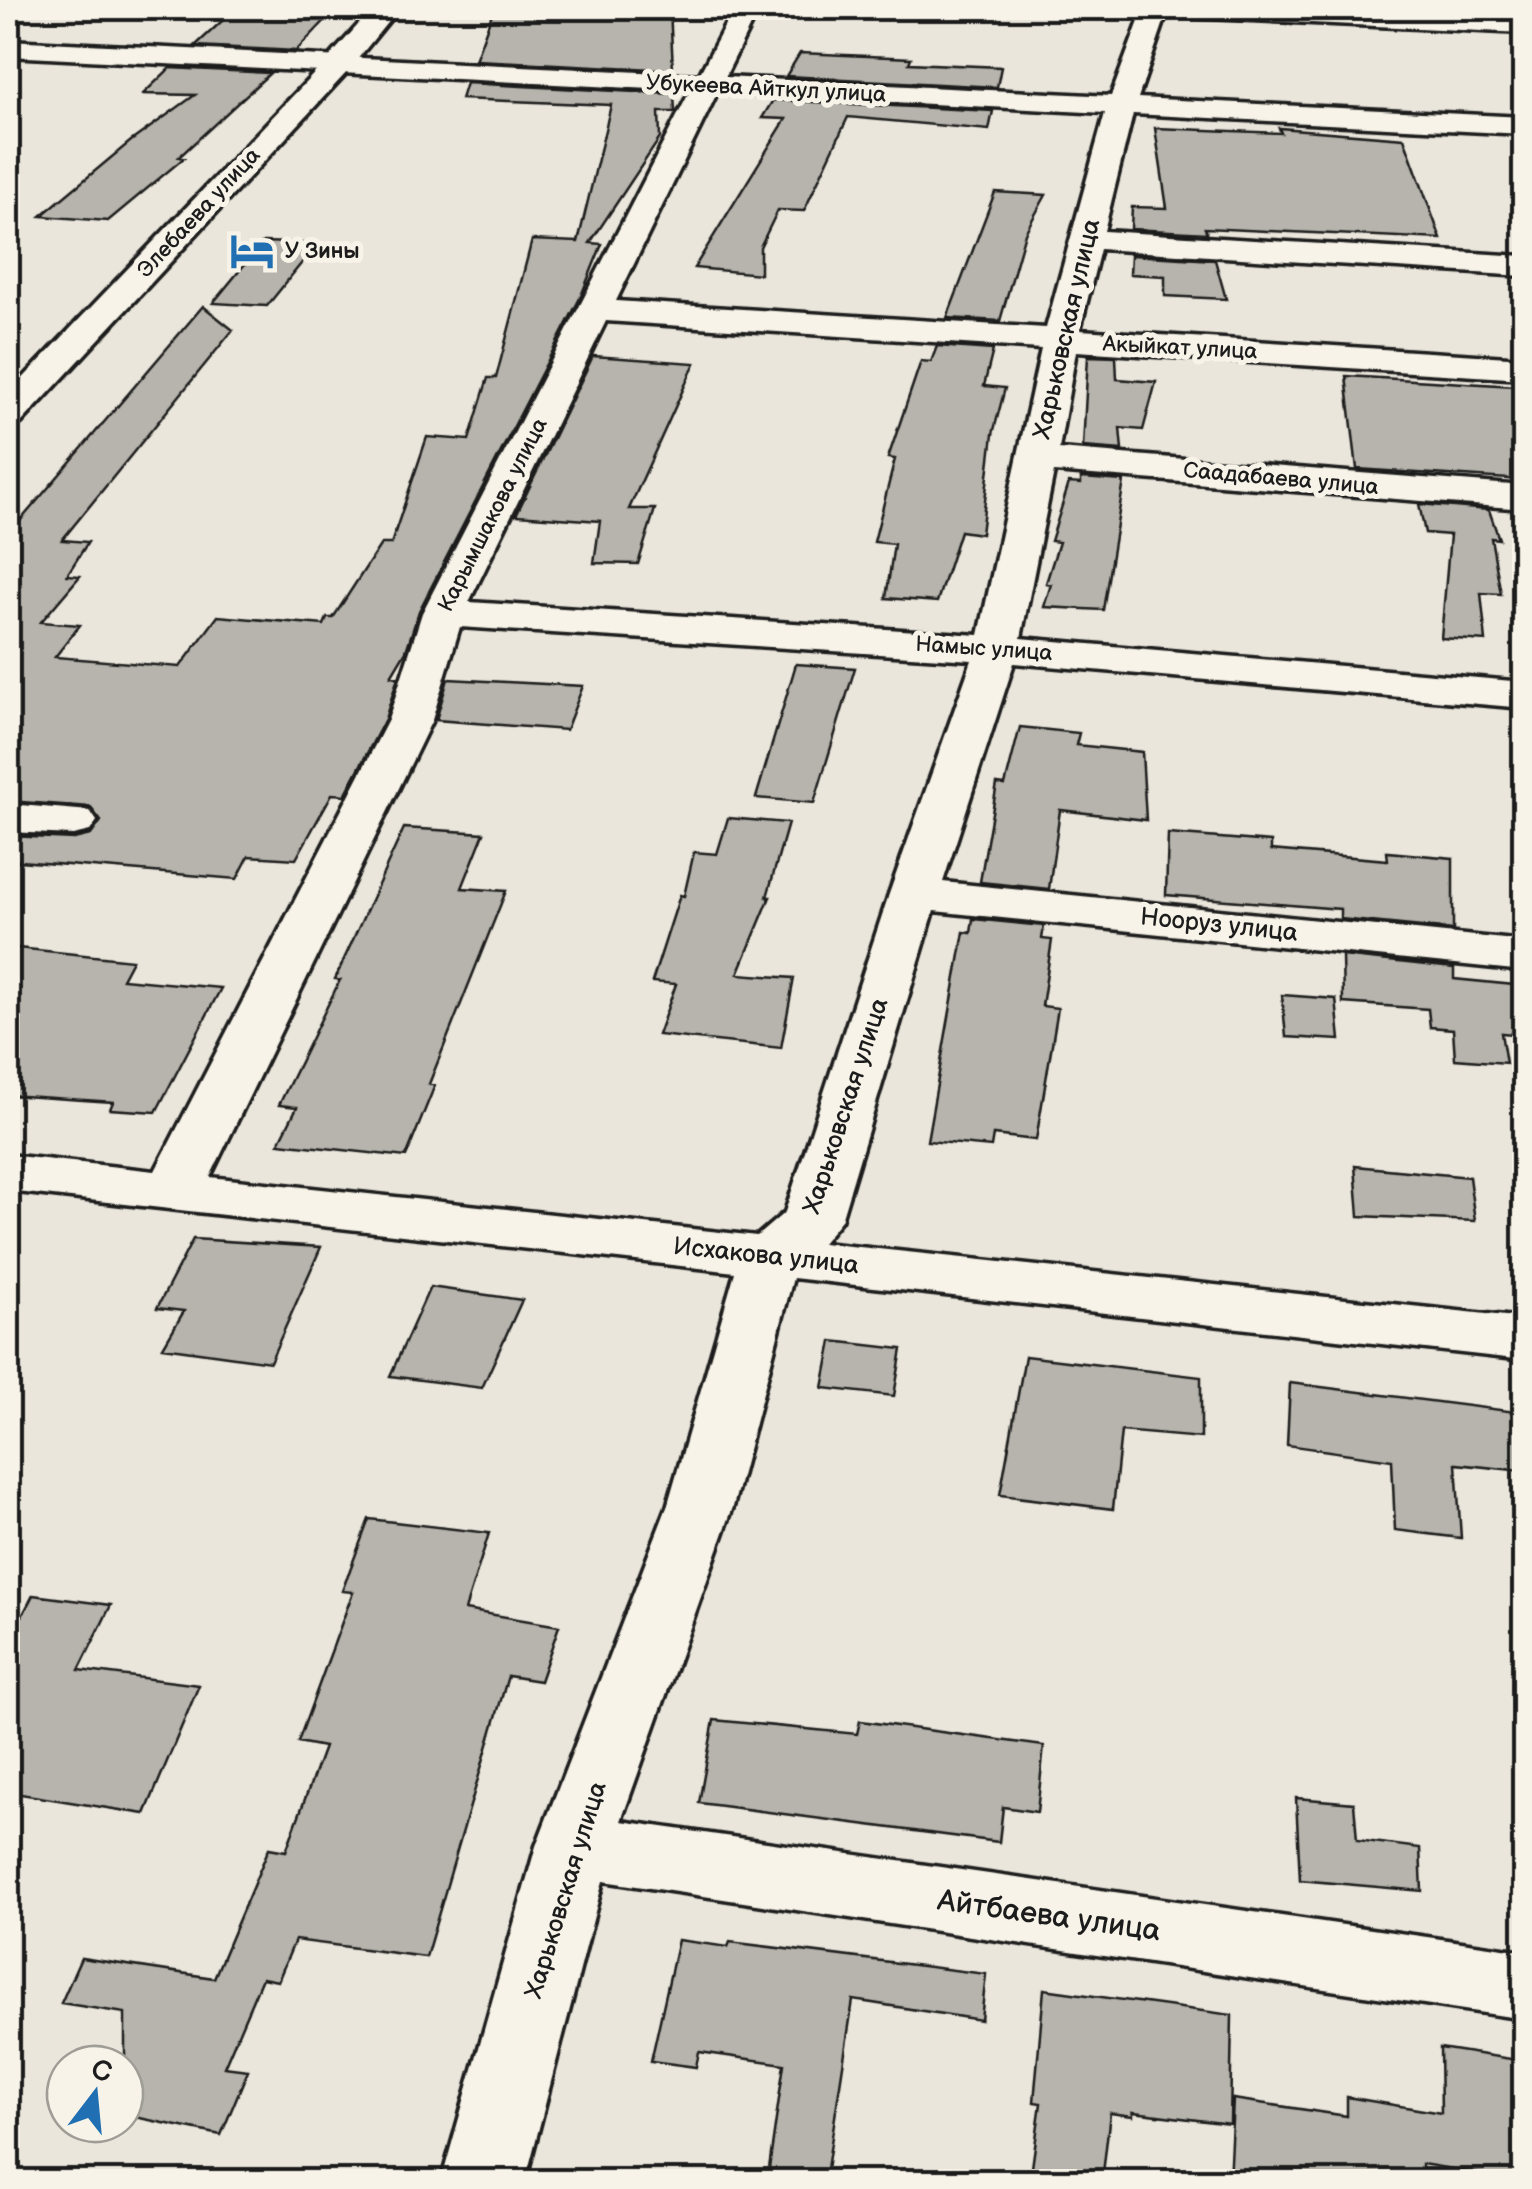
<svg xmlns="http://www.w3.org/2000/svg" width="1532" height="2189" viewBox="0 0 1532 2189" font-family="'Balsamiq Sans',sans-serif">
  <rect width="100%" height="100%" fill="#eae6dc"/>
  <filter id="ink" filterUnits="userSpaceOnUse"><feTurbulence type="fractalNoise" baseFrequency=".01" numOctaves="2"/><feDisplacementMap in="SourceGraphic" scale="20" xChannelSelector="R" yChannelSelector="G"/><feConvolveMatrix kernelMatrix="1 2 1 2 8 2 1 2 1" color-interpolation-filters="sRGB"/></filter>
  <g filter="url(#ink)">
    <!-- building -->
    <path fill="#b6b4ac" stroke="#1c1c1c" stroke-width="2.5" d="M 236,8 L 330,8 L 326,12 L 333,12 L 296,51 L 195,46 Z
      M 494,8 L 670,8 L 673,70 L 475,60 Z
      M 800,53 L 911,58 L 909,63 L 1001,67 L 997,87 L 786,76 Z
      M 170,68 L 270,73 L 179,157 L 184,158 L 108,221 L 41,216 L 131,141 L 195,95 L 143,94 Z
      M 466,83 L 674,94 L 675,112 L 659,112 L 660,138 L 590,243 L 602,244 L 581,296 L 419,611 L 406,651 L 391,676 L 398,677 L 385,719 L 345,795 L 332,794 L 296,859 L 249,856 L 237,879 L 8,860 L 8,836 L 74,839 L 91,835 L 101,821 L 90,807 L 8,801 L 8,535 L 203,306 L 233,330 L 62,540 L 88,542 L 67,575 L 80,576 L 41,622 L 80,625 L 55,657 L 180,667 L 218,616 L 324,625 L 327,618 L 333,618 L 381,544 L 391,544 L 427,437 L 469,440 L 488,378 L 496,378 L 532,240 L 578,242 L 611,105 L 461,99 Z
      M 773,100 L 993,111 L 989,130 L 848,117 L 804,211 L 778,210 L 760,247 L 760,274 L 694,268 L 786,119 L 762,118 Z
      M 1155,128 L 1281,133 L 1279,128 L 1404,138 L 1441,239 L 1205,228 L 1207,233 L 1131,229 L 1132,207 L 1167,208 Z
      M 995,192 L 1046,195 L 1025,233 L 1000,321 L 947,318 Z
      M 263,242 L 317,244 L 267,306 L 213,303 Z
      M 1131,255 L 1215,260 L 1226,299 L 1165,296 L 1165,276 L 1130,274 Z
      M 937,346 L 993,350 L 984,386 L 1005,388 L 993,434 L 981,534 L 960,531 L 937,602 L 886,598 L 894,544 L 874,542 L 895,459 L 888,458 L 921,361 L 931,362 Z
      M 593,356 L 695,363 L 629,509 L 655,509 L 638,564 L 594,563 L 600,521 L 516,515 Z
      M 1088,356 L 1116,357 L 1117,379 L 1156,382 L 1143,430 L 1120,428 L 1122,450 L 1083,447 Z
      M 1346,376 L 1515,386 L 1524,480 L 1357,469 Z
      M 1081,478 L 1124,481 L 1103,610 L 1044,607 L 1051,584 L 1046,583 L 1059,542 L 1051,541 L 1069,483 L 1081,484 Z
      M 1419,504 L 1489,510 L 1499,539 L 1491,538 L 1501,594 L 1481,593 L 1486,641 L 1441,638 L 1450,535 L 1425,533 Z
      M 796,664 L 855,668 L 814,803 L 756,798 Z
      M 448,679 L 583,686 L 566,730 L 436,720 Z
      M 1020,727 L 1079,733 L 1076,745 L 1142,752 L 1146,820 L 1060,810 L 1049,889 L 980,882 L 997,784 L 1005,785 Z
      M 728,818 L 788,823 L 767,897 L 770,897 L 738,974 L 794,978 L 781,1048 L 658,1035 L 676,984 L 652,982 L 680,895 L 684,896 L 694,852 L 717,854 Z
      M 404,828 L 484,833 L 462,888 L 506,891 L 429,1084 L 435,1085 L 406,1157 L 279,1143 L 297,1107 L 279,1105 L 340,980 L 335,979 Z
      M 1168,834 L 1271,842 L 1271,850 L 1388,860 L 1387,852 L 1453,858 L 1453,930 L 1340,919 L 1340,909 L 1166,895 Z
      M 973,919 L 1044,926 L 1042,939 L 1052,940 L 1042,1006 L 1058,1008 L 1036,1140 L 993,1135 L 991,1147 L 927,1141 L 964,932 L 971,933 Z
      M 8,947 L 132,960 L 122,979 L 221,988 L 156,1112 L 110,1109 L 113,1102 L 8,1095 Z
      M 1342,956 L 1454,968 L 1454,979 L 1524,986 L 1524,1035 L 1501,1033 L 1506,1063 L 1455,1059 L 1453,1029 L 1430,1027 L 1428,1009 L 1343,1003 Z
      M 1282,995 L 1336,999 L 1340,1040 L 1286,1037 Z
      M 1355,1166 L 1469,1177 L 1475,1221 L 1359,1216 Z
      M 193,1239 L 321,1247 L 270,1362 L 163,1347 L 184,1311 L 157,1308 Z
      M 430,1287 L 522,1300 L 482,1388 L 390,1376 Z
      M 832,1341 L 902,1349 L 894,1396 L 823,1388 Z
      M 1025,1356 L 1201,1377 L 1201,1438 L 1121,1431 L 1113,1509 L 1000,1495 Z
      M 1290,1383 L 1524,1413 L 1524,1471 L 1456,1464 L 1461,1538 L 1395,1530 L 1392,1460 L 1287,1445 Z
      M 369,1519 L 489,1533 L 465,1610 L 559,1626 L 540,1681 L 508,1676 L 426,1957 L 295,1940 L 278,1981 L 262,1978 L 224,2067 L 248,2070 L 221,2135 L 125,2115 L 125,2013 L 61,2003 L 81,1958 L 214,1978 L 269,1848 L 286,1851 L 324,1747 L 298,1742 L 353,1592 L 342,1591 Z
      M 33,1595 L 111,1605 L 79,1670 L 199,1685 L 145,1814 L 8,1792 L 8,1643 Z
      M 714,1720 L 857,1734 L 860,1721 L 1044,1746 L 1037,1812 L 1003,1807 L 999,1842 L 699,1803 Z
      M 1296,1798 L 1354,1803 L 1357,1840 L 1420,1848 L 1422,1891 L 1300,1880 Z
      M 678,1940 L 728,1947 L 730,1942 L 986,1974 L 981,2020 L 853,2000 L 825,2182 L 767,2182 L 784,2064 L 699,2052 L 696,2067 L 651,2061 Z
      M 1044,1989 L 1232,2015 L 1230,2124 L 1133,2112 L 1133,2116 L 1110,2113 L 1102,2182 L 1030,2182 L 1041,2103 L 1034,2102 Z
      M 1440,2048 L 1524,2061 L 1524,2181 L 1422,2164 L 1422,2182 L 1229,2182 L 1233,2099 L 1347,2116 L 1347,2097 L 1441,2113 Z"/>
    <g fill="none" stroke-linecap="round" stroke-linejoin="round">
      <!-- street casing -->
      <g stroke="#1c1c1c" stroke-width="7">
        <path id="street" d="M 734,8 L 759,8 L 725,77 L 1111,96 L 1144,8 L 1313,8 L 1524,17 L 1524,33 L 1166,16 L 1138,98 L 1524,117 L 1524,134 L 1133,114 L 1104,231 L 1524,256 L 1524,276 L 1100,249 L 1080,330 L 1524,358 L 1524,379 L 1076,351 L 1059,449 L 1524,486 L 1524,509 L 1054,472 L 1021,638 L 1524,682 L 1524,708 L 1014,663 L 943,882 L 1524,941 L 1524,971 L 934,911 L 841,1220 L 822,1243 L 1524,1318 L 1524,1360 L 793,1278 L 733,1507 L 621,1821 L 1524,1951 L 1524,2019 L 603,1881 L 525,2182 L 441,2182 L 536,1846 L 667,1507 L 735,1272 L 8,1191 L 8,1155 L 155,1171 L 388,720 L 422,613 L 690,91 L 8,56 L 8,40 L 699,75 ZM 717,93 L 1105,113 L 1046,328 L 616,301 ZM 606,321 L 1041,349 L 979,635 L 469,602 ZM 460,627 L 972,660 L 889,894 L 785,1212 L 757,1236 L 210,1177 L 432,720 Z
          M 8,804 L 90,811 L 97,821 L 90,831 L 73,835 L 8,832 Z"/>
      </g>
      <!-- secondary casing -->
      <g stroke="#1c1c1c" stroke-width="7">
        <path id="secondary" d="M 373,8 L 399,8 L 347,72 L 21,423 L 8,426 L 8,394 L 327,60 Z"/>
      </g>
      <!-- street -->
      <use href="#street" fill="#f7f3e8" fill-rule="evenodd"/>
      <!-- secondary -->
      <use href="#secondary" fill="#f7f3e8" fill-rule="evenodd"/>
    </g>
  </g>
  <!-- icons -->
  <defs>
    <g id="hotel-bare" transform="scale(3.45)"><path d="M-6-4.5h1.5V1H6V5H4.5V3h-9V5H-6ZM-4 0a1.8 1.8 0 1 1 3.6 0ZM.5 0V-2.5h3Q6-2.5 6 0Z" fill="#1f6fb2" stroke="#f7f3e8" stroke-width="2.5" paint-order="stroke"/></g>
  </defs>
  <g fill-rule="evenodd">
    <use href="#hotel-bare" x="252" y="251"/>
  </g>
  <g text-anchor="middle" dominant-baseline="central" stroke-width="10" stroke-linejoin="round" paint-order="stroke">
    <!-- far-street labels -->
    <g font-size="22" fill="#1c1c1c" stroke="#f7f3e8">
      <text transform="translate(766 89) rotate(3)">Убукеева Айткул улица</text>
      <text transform="translate(199 213) rotate(-47)">Элебаева улица</text>
      <text transform="translate(1180 348) rotate(3)">Акыйкат улица</text>
      <text transform="translate(1281 479) rotate(5)">Саадабаева улица</text>
      <text transform="translate(493 515) rotate(-63)">Карымшакова улица</text>
      <text transform="translate(984 649) rotate(4)">Намыс улица</text>
    </g>
    <!-- far-poi labels -->
    <g font-size="22" font-weight="bold" fill="#1c1c1c" stroke="#f7f3e8" text-anchor="start">
      <text x="285" y="251">У Зины</text>
    </g>
    <!-- street labels -->
    <g font-size="25" fill="#1c1c1c" stroke="#f7f3e8">
      <text transform="translate(1067 329) rotate(-77)">Харьковская улица</text>
      <text transform="translate(1219 925) rotate(6)">Нооруз улица</text>
      <text transform="translate(846 1106) rotate(-72)">Харьковская улица</text>
      <text transform="translate(766 1256) rotate(6)">Исхакова улица</text>
      <text transform="translate(566 1890) rotate(-73)">Харьковская улица</text>
    </g>
    <!-- near-street labels -->
    <g font-size="30" fill="#1c1c1c" stroke="#f7f3e8">
      <text transform="translate(1049 1916) rotate(8)">Айтбаева улица</text>
    </g>
  </g>
  <!-- margin -->
  <rect width="1532" height="2189" fill="none" stroke="#f7f3e8" stroke-width="40"/>
  <rect x="20" y="20" width="1492" height="2149" fill="none" stroke="#1c1c1c" stroke-width="4" filter="url(#ink)"/>
  <!-- north arrow -->
  <g transform="translate(95 2094) rotate(16)"><circle r="48" fill="#f7f3e8" stroke="#9f9d96" stroke-width="2.5"/>
  <path d="M0-8L18 38L0 25L-18 38Z" fill="#1f6fb2"/>
  <text y="-15" font-size="28" font-weight="bold" text-anchor="middle" fill="#1c1c1c">С</text>
  </g>
</svg>
